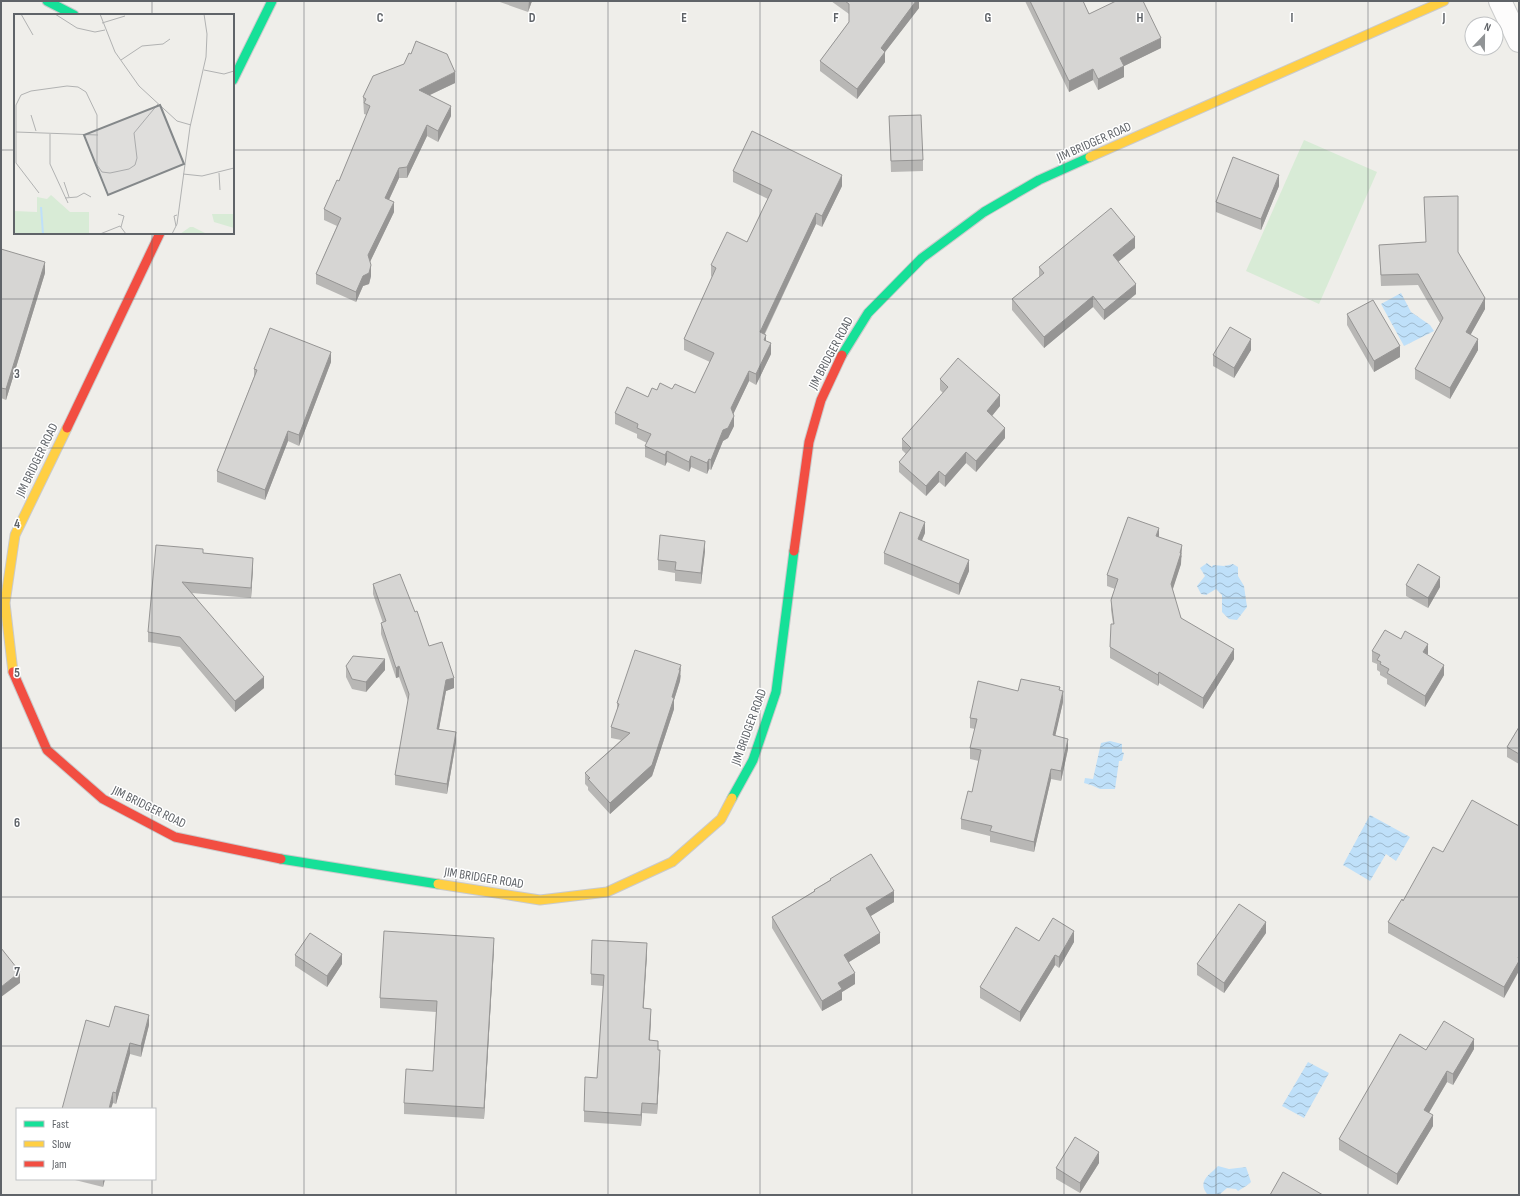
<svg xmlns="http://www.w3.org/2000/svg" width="1520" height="1196" viewBox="0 0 1520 1196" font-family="'Sofia Sans Condensed',sans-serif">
  <defs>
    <pattern id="water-waves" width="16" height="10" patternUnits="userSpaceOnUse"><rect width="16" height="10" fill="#bfe0f9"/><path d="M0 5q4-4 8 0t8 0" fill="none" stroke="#9eb9cd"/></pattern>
  </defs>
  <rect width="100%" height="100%" fill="#efeeea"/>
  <!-- pitch -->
  <path fill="#d8ebd6" d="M 1304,140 L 1377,172 L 1319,304 L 1246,271 Z"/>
  <!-- water -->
  <path fill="url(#water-waves)" d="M 1401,293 L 1411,312 L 1430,325 L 1434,331 L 1404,346 L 1381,304 Z
    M 1207,563 L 1212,567 L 1213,565 L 1224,566 L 1233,564 L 1238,567 L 1238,576 L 1244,586 L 1247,607 L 1237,620 L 1229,619 L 1222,612 L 1222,595 L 1216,589 L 1206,595 L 1201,594 L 1197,586 L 1205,576 L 1200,568 Z
    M 1110,741 L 1122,744 L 1122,752 L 1124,753 L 1122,761 L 1119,761 L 1115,789 L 1100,789 L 1091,785 L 1084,783 L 1085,778 L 1093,779 L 1101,743 Z
    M 1370,815 L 1410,837 L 1396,861 L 1386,854 L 1370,881 L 1343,865 Z
    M 1308,1062 L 1329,1073 L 1304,1118 L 1282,1106 Z
    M 1218,1166 L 1229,1169 L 1246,1167 L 1251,1182 L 1246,1186 L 1238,1191 L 1236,1189 L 1227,1188 L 1219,1195 L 1208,1195 C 1196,1181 1210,1175 1218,1166 Z"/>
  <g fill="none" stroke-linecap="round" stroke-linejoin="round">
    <!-- street casing -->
    <g stroke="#cbcccc" stroke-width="24">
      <path id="street" d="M 1500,1 L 1519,41"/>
    </g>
    <!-- fast casing -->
    <g stroke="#cacacb" stroke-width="11">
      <path id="fast" d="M 47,1 L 74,15
        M 233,80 L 272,1
        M 842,355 L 868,313 L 922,258 L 984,212 L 1039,180 L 1090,157
        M 732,798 L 753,760 L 776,692 L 794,551
        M 281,859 L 438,884"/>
    </g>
    <!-- slow casing -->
    <g stroke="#cacacb" stroke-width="11">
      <path id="slow" d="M 1090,157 L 1444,1
        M 13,672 L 5,603 L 15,535 L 67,428
        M 438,884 L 540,900 L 607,892 L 672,862 L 721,819 L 732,798"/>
    </g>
    <!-- jam casing -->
    <g stroke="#cacacb" stroke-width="11">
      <path id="jam" d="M 67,428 L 160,233
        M 794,551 L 809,442 L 821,400 L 842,355
        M 13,672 L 47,750 L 103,799 L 175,837 L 281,859"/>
    </g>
    <!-- street -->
    <use href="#street" stroke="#fdfcfc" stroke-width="22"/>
    <!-- fast -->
    <use href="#fast" stroke="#16e098" stroke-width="9"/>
    <!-- slow -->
    <use href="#slow" stroke="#ffcf43" stroke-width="9"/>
    <!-- jam -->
    <use href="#jam" stroke="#f24e42" stroke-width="9"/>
  </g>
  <!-- wall -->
  <path fill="#b8b7b5" d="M 497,1 L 532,1 L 528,12 Z
    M 831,1 L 919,1 L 919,8 L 885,52 L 885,62 L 857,99 L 820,71 L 820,61 L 849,22 L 849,14 Z
    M 1025,1 L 1083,1 L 1089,14 L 1161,48 L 1124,66 L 1124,77 L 1098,90 L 1093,80 L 1069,92 Z
    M 404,64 L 455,83 L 430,95 L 451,116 L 438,142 L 427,136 L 407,178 L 399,178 L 389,200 L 394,212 L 370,262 L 371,276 L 369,284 L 363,286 L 356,302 L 316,284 L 316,274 L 337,226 L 324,220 L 324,209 L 339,181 L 367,115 L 364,114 L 363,97 Z
    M 889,116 L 923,160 L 923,171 L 891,172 Z
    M 733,171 L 842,186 L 822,227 L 816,224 L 765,334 L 766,341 L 771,354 L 756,385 L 749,381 L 733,414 L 734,426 L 728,438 L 723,441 L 711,470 L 709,469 L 707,474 L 691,467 L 689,472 L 667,462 L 665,466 L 645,457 L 645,446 L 647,443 L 637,438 L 637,434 L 615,424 L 615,413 L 648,397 L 657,390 L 672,389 L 695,393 L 710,362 L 684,350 L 684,339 L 712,277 L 711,276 L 711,265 L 747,242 L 768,199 L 733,182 Z
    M 1279,186 L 1261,230 L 1216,212 L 1216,202 Z
    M 1424,197 L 1458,252 L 1485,309 L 1470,335 L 1478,350 L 1450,399 L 1415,379 L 1415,369 L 1440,323 L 1418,285 L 1381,286 L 1379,245 L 1426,242 Z
    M 1135,248 L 1118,262 L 1136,294 L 1104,320 L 1093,307 L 1044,348 L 1012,310 L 1012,299 L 1039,277 L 1039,267 Z
    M 1,249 L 45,273 L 6,400 L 1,398 Z
    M 1347,314 L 1400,357 L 1374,372 L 1347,325 Z
    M 1251,350 L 1234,378 L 1213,366 L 1213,355 Z
    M 331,362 L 299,446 L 288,441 L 265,500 L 217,482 L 217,471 L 254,377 L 254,369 Z
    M 940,379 L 1000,406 L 992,416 L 1005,438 L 976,472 L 966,463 L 945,487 L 939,482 L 926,496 L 899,472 L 899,462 L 906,454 L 902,450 L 902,439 L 943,393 L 940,390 Z
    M 925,533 L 921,541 L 969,571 L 959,595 L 884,564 L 884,553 Z
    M 1159,537 L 1182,556 L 1181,558 L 1181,564 L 1172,590 L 1181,618 L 1234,659 L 1203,709 L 1159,683 L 1158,686 L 1110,658 L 1110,647 L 1113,624 L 1111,610 L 1111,600 L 1115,589 L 1107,586 L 1107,575 Z
    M 705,551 L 701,584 L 675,581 L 675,573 L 658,570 L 658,560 Z
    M 203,553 L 253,568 L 251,598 L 192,593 L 264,688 L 235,712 L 180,647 L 148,642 L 148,632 Z
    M 373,584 L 415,612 L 429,646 L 454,688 L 446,691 L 439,729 L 456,742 L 447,794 L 395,785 L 395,775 L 408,701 L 399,677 L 396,678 L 381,634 L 381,623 L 383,623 L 373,594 Z
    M 1406,585 L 1440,587 L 1428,608 L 1406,596 Z
    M 1372,651 L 1428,655 L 1444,675 L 1425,707 L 1387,684 L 1387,679 L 1380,675 L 1380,672 L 1377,670 L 1377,664 L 1372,662 Z
    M 346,666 L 385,670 L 366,692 L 352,689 L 346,677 Z
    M 681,675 L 680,681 L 674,700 L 674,709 L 652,776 L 610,814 L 588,790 L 588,787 L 585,784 L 585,773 L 621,740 L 611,738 L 611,727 L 617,710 L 617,703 Z
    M 1018,691 L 1060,691 L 1063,702 L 1055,735 L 1068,749 L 1061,781 L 1051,779 L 1034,852 L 990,842 L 990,836 L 961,829 L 961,819 L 972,792 L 979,761 L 970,759 L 970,748 L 975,729 L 970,728 L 970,718 Z
    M 1519,727 L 1519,764 L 1507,757 L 1507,747 Z
    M 1519,826 L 1504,998 L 1388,933 L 1388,922 L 1403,901 L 1443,852 Z
    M 830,879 L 894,902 L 870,916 L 880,943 L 849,962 L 855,984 L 842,992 L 842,1000 L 822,1011 L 772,928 L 772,917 L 814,891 L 814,890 L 830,880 Z
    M 1266,933 L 1224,993 L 1197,975 L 1197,964 Z
    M 1039,941 L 1074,942 L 1059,968 L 1055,965 L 1020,1022 L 980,998 L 980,987 Z
    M 494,948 L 484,1119 L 404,1114 L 404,1103 L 433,1071 L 436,1012 L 380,1008 L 380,998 Z
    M 647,954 L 643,1008 L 651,1019 L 650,1040 L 658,1050 L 660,1060 L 657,1114 L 642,1113 L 641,1126 L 584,1122 L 584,1111 L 597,1078 L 603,986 L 591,985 L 591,974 Z
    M 295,955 L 342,964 L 327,987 L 295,966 Z
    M 149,1025 L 141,1057 L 130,1054 L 116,1104 L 113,1103 L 109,1027 Z
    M 1474,1049 L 1453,1085 L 1447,1082 L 1429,1113 L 1433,1126 L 1397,1185 L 1339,1150 L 1339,1139 L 1426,1050 Z
    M 1099,1163 L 1080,1193 L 1056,1179 L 1056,1168 Z
    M 71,1179 L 105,1179 L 103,1187 Z"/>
  <!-- shaded-wall -->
  <path fill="#969594" d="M 529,1 L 532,1 L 528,12 Z
    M 916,1 L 919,1 L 919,8 L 885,52 L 885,62 L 857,99 L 857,89 L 881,48 Z
    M 1161,38 L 1161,48 L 1120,68 L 1120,58 Z
    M 1124,66 L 1124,77 L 1098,90 L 1098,79 Z
    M 1093,69 L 1093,80 L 1069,92 L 1069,81 Z
    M 455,72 L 455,83 L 419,100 L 419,90 Z
    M 451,106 L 451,116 L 438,142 L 438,131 Z
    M 427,125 L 427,136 L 407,178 L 407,167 Z
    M 399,168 L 399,178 L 385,208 L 385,198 Z
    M 842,175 L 842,186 L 822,227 L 822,216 Z
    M 1279,175 L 1279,186 L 1261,230 L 1261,219 Z
    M 394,202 L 394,212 L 368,266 L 368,255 Z
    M 816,213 L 816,224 L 760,343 L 760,332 Z
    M 1135,237 L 1135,248 L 1113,266 L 1113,255 Z
    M 45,262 L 45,273 L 6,400 L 6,389 Z
    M 371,265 L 371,276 L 369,284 L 363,286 L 356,302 L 356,292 L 363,276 Z
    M 1136,284 L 1136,294 L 1104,320 L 1104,310 Z
    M 1093,296 L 1093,307 L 1044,348 L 1044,337 Z
    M 1485,298 L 1485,309 L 1466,343 L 1466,332 Z
    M 766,335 L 766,345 L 764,340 Z
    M 1251,339 L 1251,350 L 1234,378 L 1234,368 Z
    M 1478,339 L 1478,350 L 1450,399 L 1450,388 Z
    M 771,343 L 771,354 L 756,385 L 756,374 Z
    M 1400,346 L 1400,357 L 1374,372 L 1374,361 Z
    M 331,352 L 331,362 L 299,446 L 299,435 Z
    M 749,371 L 749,381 L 731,419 L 731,408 Z
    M 1000,395 L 1000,406 L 987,422 L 987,411 Z
    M 734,416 L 734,426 L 728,438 L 723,441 L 711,470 L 711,460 L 723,430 Z
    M 1005,428 L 1005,438 L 976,472 L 976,461 Z
    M 288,431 L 288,441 L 265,500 L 265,490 Z
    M 667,451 L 667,462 L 665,466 L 665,455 Z
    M 966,452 L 966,463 L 945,487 L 945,476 Z
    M 691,456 L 691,467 L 689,472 L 689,462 Z
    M 709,459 L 709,469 L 707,474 L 707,463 Z
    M 939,471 L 939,482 L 926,496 L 926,486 Z
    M 925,522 L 925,533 L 918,550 L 918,539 Z
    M 1159,528 L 1159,539 L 1156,536 Z
    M 705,541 L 705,551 L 701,584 L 701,573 Z
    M 1182,545 L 1181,564 L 1171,595 L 1171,584 Z
    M 253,558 L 253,568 L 251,598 L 251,588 Z
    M 969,560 L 969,571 L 959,595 L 959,584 Z
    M 1440,577 L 1440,587 L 1428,608 L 1428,598 Z
    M 1428,644 L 1428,655 L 1423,652 Z
    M 1234,649 L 1234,659 L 1203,709 L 1203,698 Z
    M 385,659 L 385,670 L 366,692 L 366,682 Z
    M 681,665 L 680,681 L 674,700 L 674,709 L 652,776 L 610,814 L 610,803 L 672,697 Z
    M 1444,665 L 1444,675 L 1425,707 L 1425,696 Z
    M 399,666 L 399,677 L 396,678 L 396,668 Z
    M 1159,672 L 1159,683 L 1158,686 L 1158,675 Z
    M 264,677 L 264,688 L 235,712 L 235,701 Z
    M 454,678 L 454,688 L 446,691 L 437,739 L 437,729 L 446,680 Z
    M 1063,691 L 1063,702 L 1053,746 L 1053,735 Z
    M 456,732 L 456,742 L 447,794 L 447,784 Z
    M 1068,739 L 1068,749 L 1061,781 L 1061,771 Z
    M 1051,769 L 1051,779 L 1034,852 L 1034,842 Z
    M 894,891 L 894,902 L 866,919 L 866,908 Z
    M 1266,922 L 1266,933 L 1224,993 L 1224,983 Z
    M 1074,931 L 1074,942 L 1059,968 L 1059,957 Z
    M 880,933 L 880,943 L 844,965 L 844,955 Z
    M 494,938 L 494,948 L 484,1119 L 484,1108 Z
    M 647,943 L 647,954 L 643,1019 L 643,1008 Z
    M 342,954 L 342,964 L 327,987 L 327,976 Z
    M 1055,955 L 1055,965 L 1020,1022 L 1020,1012 Z
    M 1519,956 L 1519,971 L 1504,998 L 1504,987 Z
    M 20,972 L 20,983 L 1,997 L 1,987 Z
    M 855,973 L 855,984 L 842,992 L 842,1000 L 822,1011 L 822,1001 L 838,983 Z
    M 651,1009 L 651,1019 L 649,1050 L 649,1040 Z
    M 149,1015 L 149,1025 L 141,1057 L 141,1046 Z
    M 1474,1039 L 1474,1049 L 1453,1085 L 1453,1074 Z
    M 130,1043 L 130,1054 L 116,1104 L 116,1093 Z
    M 660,1050 L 660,1060 L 657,1114 L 657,1104 Z
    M 1447,1071 L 1447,1082 L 1424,1121 L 1424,1110 Z
    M 113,1092 L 113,1103 L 111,1109 L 109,1109 Z
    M 642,1103 L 642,1113 L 641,1126 L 641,1115 Z
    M 1433,1115 L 1433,1126 L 1397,1185 L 1397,1174 Z
    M 1099,1152 L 1099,1163 L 1080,1193 L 1080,1183 Z
    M 103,1179 L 105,1179 L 103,1187 Z"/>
  <!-- building -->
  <path fill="#d6d5d3" stroke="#969594" d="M 845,1 L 916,1 L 881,48 L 885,52 L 857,89 L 820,61 L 849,22 L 849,4 Z
    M 1030,1 L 1083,1 L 1089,14 L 1116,1 L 1143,1 L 1161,38 L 1120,58 L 1124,66 L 1098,79 L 1093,69 L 1069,81 Z
    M 416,41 L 447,54 L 455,72 L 419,90 L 451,106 L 438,131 L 427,125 L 407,167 L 399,168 L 385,198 L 394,202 L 368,255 L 371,265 L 369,273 L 363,276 L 356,292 L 316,274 L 341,218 L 324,209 L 337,180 L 339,181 L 370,106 L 364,103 L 366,99 L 363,97 L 373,76 L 404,64 L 409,53 L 411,54 Z
    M 921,115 L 923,160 L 891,161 L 889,116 Z
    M 752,131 L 842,175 L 822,216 L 816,213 L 760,332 L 766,335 L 764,340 L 771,343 L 756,374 L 749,371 L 731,408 L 734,416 L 728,428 L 723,430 L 711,460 L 709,459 L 707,463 L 691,456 L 689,462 L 667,451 L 665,455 L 645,446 L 651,434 L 637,428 L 638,424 L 615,413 L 627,387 L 648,397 L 652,388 L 657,390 L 660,383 L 672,389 L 675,384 L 695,393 L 714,353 L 684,339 L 716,268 L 711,265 L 727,232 L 747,242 L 772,190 L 733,171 Z
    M 1233,157 L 1279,175 L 1261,219 L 1216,202 Z
    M 1458,196 L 1458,252 L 1485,298 L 1466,332 L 1478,339 L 1450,388 L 1415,369 L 1443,318 L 1418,274 L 1381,275 L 1379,245 L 1426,242 L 1424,197 Z
    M 1111,208 L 1135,237 L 1113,255 L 1136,284 L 1104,310 L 1093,296 L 1044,337 L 1012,299 L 1044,273 L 1039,267 Z
    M 1,249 L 45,262 L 6,389 L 1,388 Z
    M 1373,300 L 1400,346 L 1374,361 L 1347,314 Z
    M 1230,327 L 1251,339 L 1234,368 L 1213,355 Z
    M 270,328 L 331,352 L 299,435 L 288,431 L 265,490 L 217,471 L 257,370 L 254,369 Z
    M 958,358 L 1000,395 L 987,411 L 1005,428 L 976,461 L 966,452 L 945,476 L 939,471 L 926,486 L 899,462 L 911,448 L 902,439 L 948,387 L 940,379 Z
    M 900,512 L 925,522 L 918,539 L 969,560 L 959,584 L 884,553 Z
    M 1128,517 L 1159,528 L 1156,536 L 1182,545 L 1180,553 L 1181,553 L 1171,584 L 1181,618 L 1234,649 L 1203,698 L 1159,672 L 1158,675 L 1110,647 L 1111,624 L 1114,624 L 1111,600 L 1118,579 L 1107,575 Z
    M 660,535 L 705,541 L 701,573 L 675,570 L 676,562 L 658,560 Z
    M 156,545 L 203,549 L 203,553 L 253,558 L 251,588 L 182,582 L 264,677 L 235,701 L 180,637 L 148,632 Z
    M 1418,564 L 1440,577 L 1428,598 L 1406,585 Z
    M 400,574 L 415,612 L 417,611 L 429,646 L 442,642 L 454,678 L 446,680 L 437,729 L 456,732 L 447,784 L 395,775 L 409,694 L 399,666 L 396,668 L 381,623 L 386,621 L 373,584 Z
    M 1385,630 L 1401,639 L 1405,631 L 1428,644 L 1423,652 L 1444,665 L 1425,696 L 1387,673 L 1389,669 L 1380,664 L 1381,662 L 1377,660 L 1380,655 L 1372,651 Z
    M 635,650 L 681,665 L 679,670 L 680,670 L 672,697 L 674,698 L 652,765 L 610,803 L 588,779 L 590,778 L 585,773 L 630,733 L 611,727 L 619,704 L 617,703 Z
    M 353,656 L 385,659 L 366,682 L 352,679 L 346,666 Z
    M 1021,679 L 1060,687 L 1059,690 L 1063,691 L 1053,735 L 1068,739 L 1061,771 L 1051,769 L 1034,842 L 990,831 L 992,826 L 961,819 L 968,791 L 972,792 L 981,750 L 970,748 L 977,719 L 970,718 L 978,681 L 1018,691 Z
    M 1519,727 L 1519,754 L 1507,747 Z
    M 1472,800 L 1519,826 L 1519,956 L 1518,958 L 1519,959 L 1519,961 L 1504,987 L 1388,922 L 1402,899 L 1403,901 L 1433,847 L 1443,852 Z
    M 871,854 L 894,891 L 866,908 L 880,933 L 844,955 L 855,973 L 838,983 L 842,989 L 822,1001 L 772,917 L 815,891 L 814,890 L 831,880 L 830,879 Z
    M 1239,904 L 1266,922 L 1224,983 L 1197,964 Z
    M 1053,918 L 1074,931 L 1059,957 L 1055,955 L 1020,1012 L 980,987 L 1016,927 L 1039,941 Z
    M 384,931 L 494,938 L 484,1108 L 404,1103 L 406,1069 L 433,1071 L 437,1001 L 380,998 Z
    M 310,933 L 342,954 L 327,976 L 295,955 Z
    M 592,940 L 647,943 L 643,1008 L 651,1009 L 649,1040 L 658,1041 L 658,1050 L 660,1050 L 657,1104 L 642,1103 L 641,1115 L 584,1111 L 585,1077 L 597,1078 L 604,975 L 591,974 Z
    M 1,948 L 20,972 L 1,987 Z
    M 115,1006 L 149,1015 L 141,1046 L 130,1043 L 116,1093 L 113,1092 L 109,1109 L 62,1109 L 86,1020 L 109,1027 Z
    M 1444,1021 L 1474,1039 L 1453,1074 L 1447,1071 L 1424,1110 L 1433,1115 L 1397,1174 L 1339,1139 L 1400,1034 L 1426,1050 Z
    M 1075,1137 L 1099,1152 L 1080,1183 L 1056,1168 Z
    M 1283,1172 L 1323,1195 L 1270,1195 Z"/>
  <!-- grid -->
  <path fill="none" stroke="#5f6368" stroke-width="1" stroke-opacity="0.55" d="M 152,1 L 152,15M 304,1 L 304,1195M 456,1 L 456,1195M 608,1 L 608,1195M 760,1 L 760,1195M 912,1 L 912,1195M 1064,1 L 1064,1195M 1216,1 L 1216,1195M 1368,1 L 1368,1195M 1,150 L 15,150M 233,150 L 1519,150M 152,233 L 152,1109M 1,299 L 1519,299M 1,448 L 1519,448M 1,598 L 1519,598M 1,748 L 1519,748M 1,897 L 1519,897M 1,1046 L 1519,1046M 152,1179 L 152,1195"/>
  <g text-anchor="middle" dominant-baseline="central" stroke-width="3" stroke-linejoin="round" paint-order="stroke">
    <!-- street labels -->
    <g font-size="13" fill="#5f6368" stroke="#fff">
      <text transform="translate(1094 142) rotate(-24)">JIM BRIDGER ROAD</text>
      <text transform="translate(831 353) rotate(-62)">JIM BRIDGER ROAD</text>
      <text transform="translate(37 460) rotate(-64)">JIM BRIDGER ROAD</text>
      <text transform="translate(749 727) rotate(-70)">JIM BRIDGER ROAD</text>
      <text transform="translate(149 807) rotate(26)">JIM BRIDGER ROAD</text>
      <text transform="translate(484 878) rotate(9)">JIM BRIDGER ROAD</text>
    </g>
  </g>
  <!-- overview -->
  <g transform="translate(14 14)">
    <rect width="220" height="220" fill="#efeeea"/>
    <path d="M 37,181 L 56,198 L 75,198 L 75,220 L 0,220 L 0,197 L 23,198 L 23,183 L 33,185 ZM 198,200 L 220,200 L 220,214 L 200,208 ZM 176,213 L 179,213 L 193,220 L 166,220 Z" fill="#d8ebd6"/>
    <path fill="none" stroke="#bfe0f9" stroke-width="2" d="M 27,193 L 29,220"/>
    <path fill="none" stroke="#b1b2b2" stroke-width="1" d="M 7,0 L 19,21M 41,0 L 63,14 L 81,18 L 91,16M 86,0 L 101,38 L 125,72 L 163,107 L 177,111M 88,9 L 111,2M 107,46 L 128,32 L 149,30 L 156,25M 190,56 L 210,60 L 220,57M 17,101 L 22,117M 2,118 L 84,121M 36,120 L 36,150 L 54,189M 205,159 L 206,176M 169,160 L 188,162 L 220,154M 50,168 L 55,183M 25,179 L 2,149 L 2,91 L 7,81 L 17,77 L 53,72 L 64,73 L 72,78 L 83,101 L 83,151 L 88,158 L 96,159 L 115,155 L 121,151 L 123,144 L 120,119 L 144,90M 51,184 L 63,183 L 70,179 L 77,183M 104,200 L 110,202 L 107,213M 162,212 L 160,202 L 163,201M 86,220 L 106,212 L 112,220M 158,220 L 163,210 L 176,113 L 192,43 L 193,20 L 190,0"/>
    <path fill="#84888a" fill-opacity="0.15" stroke="#84888a" stroke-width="2" d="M 146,91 L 170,150 L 94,181 L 70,121 Z"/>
    <rect width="220" height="220" fill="none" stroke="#5f6368" stroke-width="2"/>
  </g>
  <g font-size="13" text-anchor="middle" font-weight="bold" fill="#5f6368" stroke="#fff" stroke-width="3" stroke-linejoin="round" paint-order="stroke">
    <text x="380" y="22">C</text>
    <text x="532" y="22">D</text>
    <text x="684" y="22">E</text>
    <text x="836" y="22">F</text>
    <text x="988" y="22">G</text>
    <text x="1140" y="22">H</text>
    <text x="1292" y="22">I</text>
    <text x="1444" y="22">J</text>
    <text x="17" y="378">3</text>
    <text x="17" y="528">4</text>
    <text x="17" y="677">5</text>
    <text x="17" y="827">6</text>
    <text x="17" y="976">7</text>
  </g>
  <!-- border -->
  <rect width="1520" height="1196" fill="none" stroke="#5f6368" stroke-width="4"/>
  <!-- legend -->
  <rect x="16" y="1108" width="140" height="72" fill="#ffffff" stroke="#bfc1c3"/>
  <rect x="24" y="1121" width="20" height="6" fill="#16e098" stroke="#bfc1c3"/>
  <text x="52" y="1128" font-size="12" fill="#5f6368">Fast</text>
  <rect x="24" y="1141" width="20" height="6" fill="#ffcf43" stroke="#bfc1c3"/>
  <text x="52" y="1148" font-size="12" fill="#5f6368">Slow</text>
  <rect x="24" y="1161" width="20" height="6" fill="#f24e42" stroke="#bfc1c3"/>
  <text x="52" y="1168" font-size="12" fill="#5f6368">Jam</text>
  <!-- north arrow -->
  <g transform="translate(1484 36) rotate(22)"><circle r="19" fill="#ffffff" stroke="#bfc1c3"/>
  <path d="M0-3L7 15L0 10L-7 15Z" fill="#919496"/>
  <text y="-6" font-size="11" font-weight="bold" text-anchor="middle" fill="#5f6368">N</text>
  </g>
</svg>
